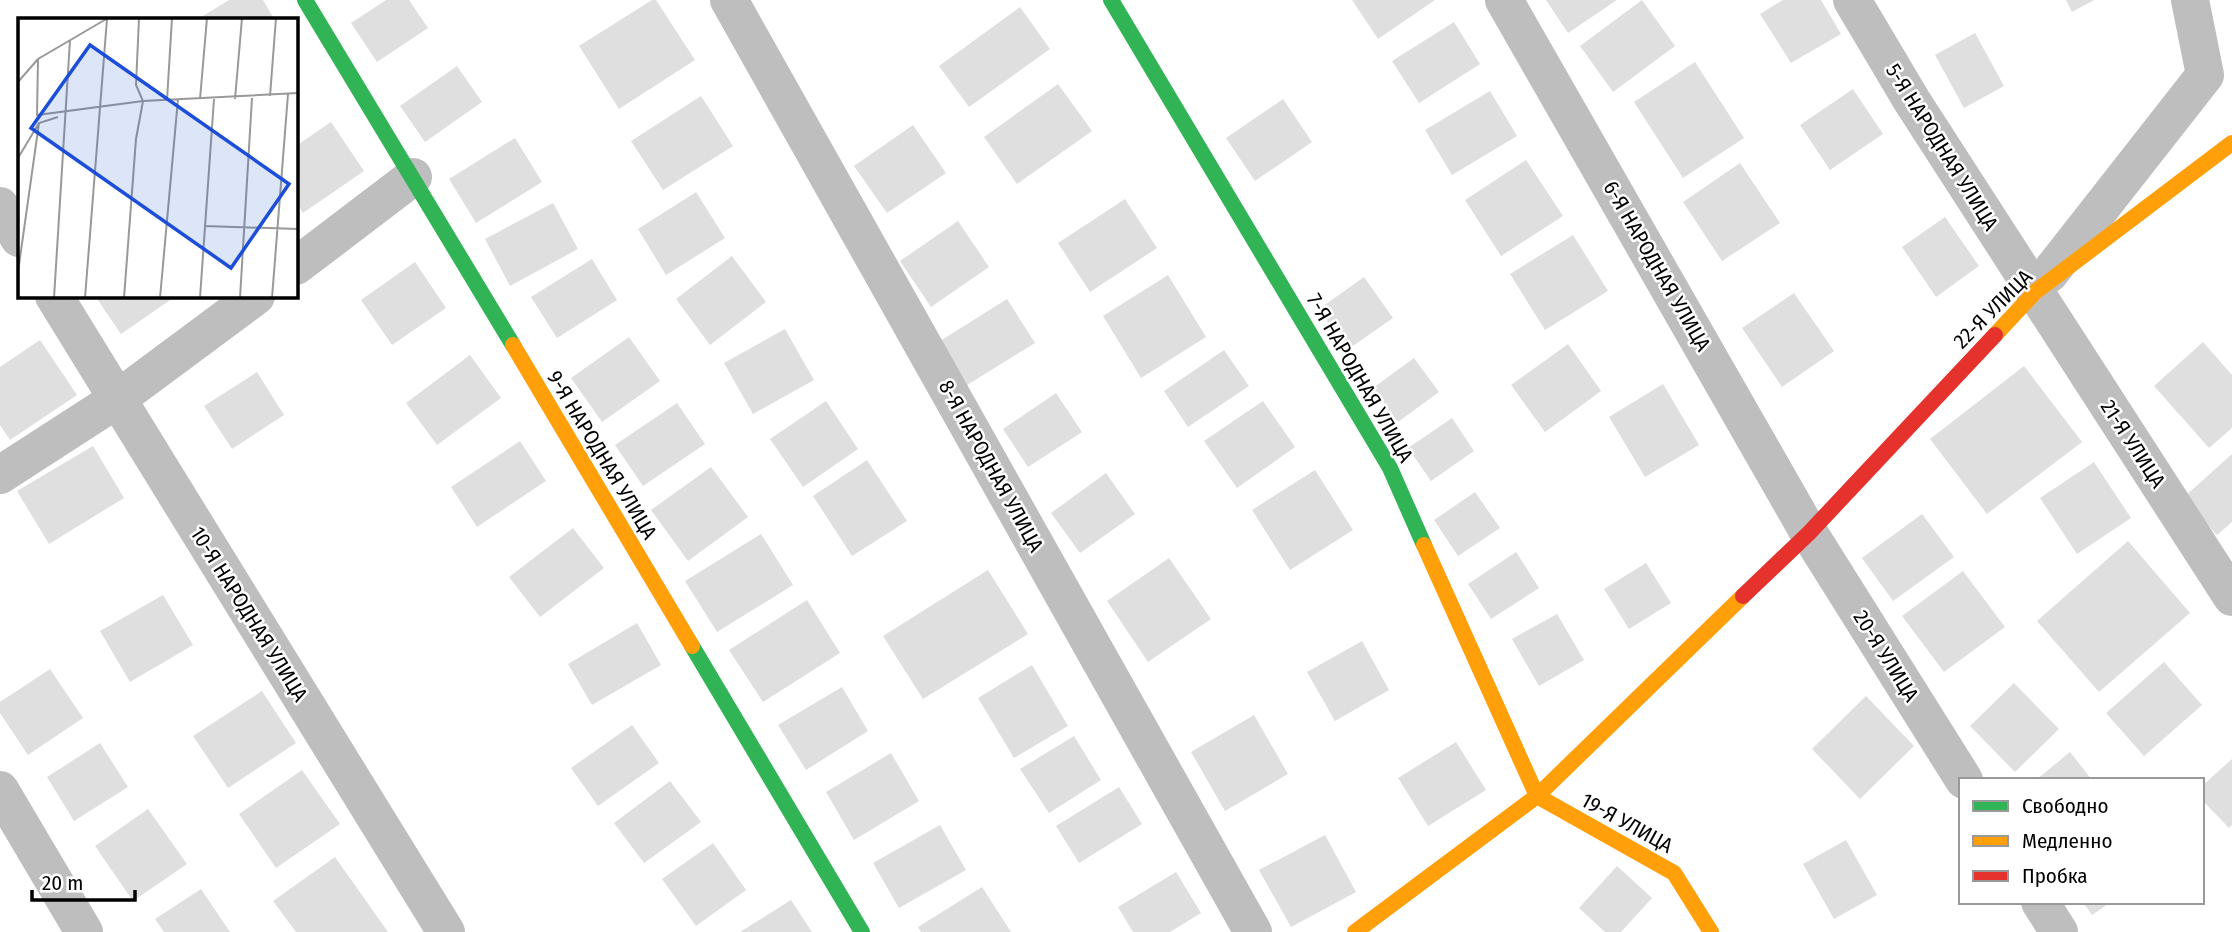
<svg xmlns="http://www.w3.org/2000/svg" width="2232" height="932" viewBox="0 0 2232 932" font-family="'Fira Sans Condensed',sans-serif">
  <rect width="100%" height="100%" fill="#fff"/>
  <!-- building -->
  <path fill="#dfdfdf" d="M 229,0 L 263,0 L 274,19 L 198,19 Z
    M 386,0 L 409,0 L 428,28 L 377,62 L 351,23 Z
    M 652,0 L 656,0 L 695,60 L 619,109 L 579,46 Z
    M 1352,0 L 1435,0 L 1378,39 Z
    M 1546,0 L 1617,0 L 1568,33 Z
    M 1642,0 L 1675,46 L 1613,92 L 1580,46 Z
    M 1783,0 L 1821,0 L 1841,34 L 1791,63 L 1760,14 Z
    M 2066,0 L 2094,0 L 2072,12 Z
    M 1020,7 L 1050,49 L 969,107 L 939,66 Z
    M 1454,22 L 1480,64 L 1419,103 L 1392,61 Z
    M 1975,33 L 2004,86 L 1964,108 L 1935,55 Z
    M 1695,62 L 1744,138 L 1683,178 L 1634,102 Z
    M 457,66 L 482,102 L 425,142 L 400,106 Z
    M 1058,84 L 1092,131 L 1017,184 L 984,137 Z
    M 1853,89 L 1883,134 L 1830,170 L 1800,125 Z
    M 1490,91 L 1517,136 L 1452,175 L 1425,130 Z
    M 701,96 L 733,146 L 663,190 L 631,141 Z
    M 1283,99 L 1312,142 L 1255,181 L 1226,138 Z
    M 331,122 L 364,171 L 303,213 L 296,202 L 296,146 Z
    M 913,125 L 946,173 L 887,213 L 854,166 Z
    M 515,138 L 542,182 L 476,223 L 449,179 Z
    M 1526,160 L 1563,216 L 1501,256 L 1465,200 Z
    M 1740,163 L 1780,223 L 1722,261 L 1683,202 Z
    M 696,192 L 725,238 L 666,275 L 638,229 Z
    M 1125,199 L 1157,248 L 1090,292 L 1058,243 Z
    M 553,203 L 578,249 L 510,286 L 485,239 Z
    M 1945,217 L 1979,266 L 1936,297 L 1902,247 Z
    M 958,221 L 989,267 L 931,307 L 900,261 Z
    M 1573,235 L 1608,291 L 1545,330 L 1510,274 Z
    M 732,256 L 766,302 L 710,345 L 676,299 Z
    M 592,259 L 617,300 L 557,338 L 531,297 Z
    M 415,262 L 446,308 L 392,345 L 361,300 Z
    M 1168,275 L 1206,337 L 1141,378 L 1103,316 Z
    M 1364,277 L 1393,318 L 1347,350 L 1319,309 Z
    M 1794,293 L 1834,351 L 1782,387 L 1742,328 Z
    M 95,296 L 176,296 L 121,334 Z
    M 1007,299 L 1035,343 L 967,385 L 940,341 Z
    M 785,329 L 814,380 L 753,414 L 724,363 Z
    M 629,337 L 660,381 L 602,422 L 571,378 Z
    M 40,340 L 77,395 L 10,440 L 0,425 L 0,367 Z
    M 2203,342 L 2232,375 L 2232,428 L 2209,448 L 2154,386 Z
    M 1568,344 L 1601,391 L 1545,432 L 1511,385 Z
    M 1224,350 L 1249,386 L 1188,427 L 1164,391 Z
    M 470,355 L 501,398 L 437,445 L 406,403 Z
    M 1414,358 L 1439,392 L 1398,422 L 1373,388 Z
    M 2024,366 L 2082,442 L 1987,514 L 1930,439 Z
    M 257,372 L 284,415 L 232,449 L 204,406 Z
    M 1663,384 L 1699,445 L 1645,477 L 1609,417 Z
    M 1056,393 L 1082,432 L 1028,467 L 1003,429 Z
    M 826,401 L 858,449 L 803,487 L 770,439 Z
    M 1263,401 L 1295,447 L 1237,488 L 1204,441 Z
    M 677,403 L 705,444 L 643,486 L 615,445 Z
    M 1452,418 L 1474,451 L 1431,481 L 1408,448 Z
    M 520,441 L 546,481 L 477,527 L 451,487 Z
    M 93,446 L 124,498 L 49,544 L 17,491 Z
    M 2232,454 L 2232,522 L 2217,535 L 2183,498 Z
    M 867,460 L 907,521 L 852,556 L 813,496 Z
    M 2094,462 L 2131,518 L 2077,554 L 2040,498 Z
    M 711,467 L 748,517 L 688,561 L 651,510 Z
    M 1315,470 L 1353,530 L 1290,570 L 1252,510 Z
    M 1106,473 L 1135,514 L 1080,553 L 1051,513 Z
    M 1475,492 L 1500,528 L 1458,556 L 1434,520 Z
    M 1922,514 L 1954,557 L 1893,601 L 1862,558 Z
    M 573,528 L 604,568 L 540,617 L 509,577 Z
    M 761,534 L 793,585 L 717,632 L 685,581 Z
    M 2128,541 L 2190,613 L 2099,692 L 2037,621 Z
    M 1516,552 L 1539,588 L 1491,619 L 1468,584 Z
    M 1169,558 L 1211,619 L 1148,662 L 1107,601 Z
    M 1646,563 L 1671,603 L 1629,629 L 1604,589 Z
    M 988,570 L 1028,634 L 923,699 L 883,636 Z
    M 1963,571 L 2005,627 L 1944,672 L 1902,616 Z
    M 163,595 L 193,645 L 130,682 L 100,631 Z
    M 807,600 L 840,653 L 763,702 L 729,650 Z
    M 1557,614 L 1584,660 L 1539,686 L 1512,639 Z
    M 637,623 L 661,665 L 592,705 L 568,664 Z
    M 1362,641 L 1389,690 L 1335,721 L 1307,672 Z
    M 2164,662 L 2202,705 L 2144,756 L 2106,713 Z
    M 1032,665 L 1068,726 L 1014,758 L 978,698 Z
    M 50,669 L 83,718 L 28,755 L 0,713 L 0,702 Z
    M 2014,683 L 2059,729 L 2015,772 L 1970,726 Z
    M 842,687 L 868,731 L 806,770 L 778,725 Z
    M 262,691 L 296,743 L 228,788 L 193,736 Z
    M 1866,696 L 1914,746 L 1860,799 L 1812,749 Z
    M 1254,715 L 1288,774 L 1225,811 L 1191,752 Z
    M 632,725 L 659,763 L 598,806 L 571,768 Z
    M 1074,736 L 1101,780 L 1049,813 L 1020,769 Z
    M 1456,742 L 1486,790 L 1428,826 L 1398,778 Z
    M 100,743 L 128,787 L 74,821 L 47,777 Z
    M 2070,752 L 2092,780 L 2036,780 Z
    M 891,753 L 919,801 L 854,840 L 826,792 Z
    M 2232,759 L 2232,825 L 2229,828 L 2202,800 L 2202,786 Z
    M 302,770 L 340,824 L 276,868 L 239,814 Z
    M 670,781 L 701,822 L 644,863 L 614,823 Z
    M 1119,787 L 1142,824 L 1079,863 L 1056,826 Z
    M 148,809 L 187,864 L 133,901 L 95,846 Z
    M 940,825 L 966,870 L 899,908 L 873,863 Z
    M 1325,835 L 1356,892 L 1291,927 L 1259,870 Z
    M 1846,840 L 1877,895 L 1834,919 L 1803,864 Z
    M 713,843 L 746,890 L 696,926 L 662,879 Z
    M 335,857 L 388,932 L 296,932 L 273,901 Z
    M 1617,866 L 1652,898 L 1621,932 L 1605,932 L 1579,908 Z
    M 1176,872 L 1201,913 L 1170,932 L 1133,932 L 1118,907 Z
    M 982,887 L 1011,932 L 921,932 L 918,927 Z
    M 201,889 L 230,932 L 164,932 L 155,919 Z
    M 791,900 L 812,932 L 740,932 Z
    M 2083,902 L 2111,902 L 2092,915 Z"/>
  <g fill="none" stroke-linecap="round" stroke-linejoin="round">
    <!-- street -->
    <path stroke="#bebebe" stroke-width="38" d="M 729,0 L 1253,932
      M 1504,0 L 1809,533 L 1964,780
      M 1852,0 L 1912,101 L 2232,597
      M 0,206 L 19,238
      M 296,266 L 413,177
      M 2049,274 L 2205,75 L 2190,0
      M 54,296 L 446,932
      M 0,475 L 116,400 L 256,296
      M 0,790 L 84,932
      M 2040,902 L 2059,932"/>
    <!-- fast -->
    <path stroke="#30b455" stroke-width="16" d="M 305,0 L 513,345
      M 1111,0 L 1390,468 L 1424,545
      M 692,646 L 862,932"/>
    <!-- slow -->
    <path stroke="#ff9f0a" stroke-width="16" d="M 1995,335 L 2035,292 L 2232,143
      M 513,345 L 692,646
      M 1424,545 L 1537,796 L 1674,873 L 1711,932
      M 1355,932 L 1537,796 L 1743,596"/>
    <!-- jam -->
    <path stroke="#e5322d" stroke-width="16" d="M 1743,596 L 1809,533 L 1995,335"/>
  </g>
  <g text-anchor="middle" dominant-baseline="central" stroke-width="5" stroke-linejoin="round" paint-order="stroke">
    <!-- street labels -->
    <g font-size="21" fill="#000" stroke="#fff">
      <text transform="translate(1942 147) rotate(58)">5-Я НАРОДНАЯ УЛИЦА</text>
      <text transform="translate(1657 266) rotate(60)">6-Я НАРОДНАЯ УЛИЦА</text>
      <text transform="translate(1993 309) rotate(-45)">22-Я УЛИЦА</text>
      <text transform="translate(1360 378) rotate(60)">7-Я НАРОДНАЯ УЛИЦА</text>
      <text transform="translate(2133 444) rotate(57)">21-Я УЛИЦА</text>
      <text transform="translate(602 455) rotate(59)">9-Я НАРОДНАЯ УЛИЦА</text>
      <text transform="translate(991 466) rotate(61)">8-Я НАРОДНАЯ УЛИЦА</text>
      <text transform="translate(249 614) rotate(58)">10-Я НАРОДНАЯ УЛИЦА</text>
      <text transform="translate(1886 656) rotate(58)">20-Я УЛИЦА</text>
      <text transform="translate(1627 823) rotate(29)">19-Я УЛИЦА</text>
    </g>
  </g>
  <!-- overview -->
  <g transform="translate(18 18)">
    <rect width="280" height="280" fill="#fff"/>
    <path fill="none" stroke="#999" stroke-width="2" d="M 90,0 L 20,41 L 19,97 L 125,83 L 280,75M 0,64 L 20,41M 252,78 L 258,0M 182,81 L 189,0M 217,81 L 224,0M 149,82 L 154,0M 0,140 L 21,105 L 40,99M 187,208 L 280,211M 0,254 L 21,105M 36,280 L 52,22M 67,280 L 89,1M 106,280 L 118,121 L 125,83 L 118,67 L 121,0M 142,280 L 160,81M 182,280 L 196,81M 222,280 L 234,80M 254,280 L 270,76"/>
    <path fill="#1d4ed8" fill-opacity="0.15" stroke="#1d4ed8" stroke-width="3.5" d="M 72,27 L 271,166 L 213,250 L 13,110 Z"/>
    <rect width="280" height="280" fill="none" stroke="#000" stroke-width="3.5"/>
  </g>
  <!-- legend -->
  <rect x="1959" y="778" width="245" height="126" fill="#ffffff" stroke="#999999" stroke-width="2"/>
  <rect x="1973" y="801" width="35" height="10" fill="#30b455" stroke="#999999" stroke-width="2"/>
  <text x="2022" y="813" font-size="21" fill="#000000">Свободно</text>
  <rect x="1973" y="836" width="35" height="10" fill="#ff9f0a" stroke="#999999" stroke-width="2"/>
  <text x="2022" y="848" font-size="21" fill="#000000">Медленно</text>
  <rect x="1973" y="871" width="35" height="10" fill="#e5322d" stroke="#999999" stroke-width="2"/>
  <text x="2022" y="883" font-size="21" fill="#000000">Пробка</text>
  <!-- scale -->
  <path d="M32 890v10h103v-10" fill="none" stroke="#000000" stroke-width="3.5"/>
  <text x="42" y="890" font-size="21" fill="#000000" stroke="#ffffff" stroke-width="5" paint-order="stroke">20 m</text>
</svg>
